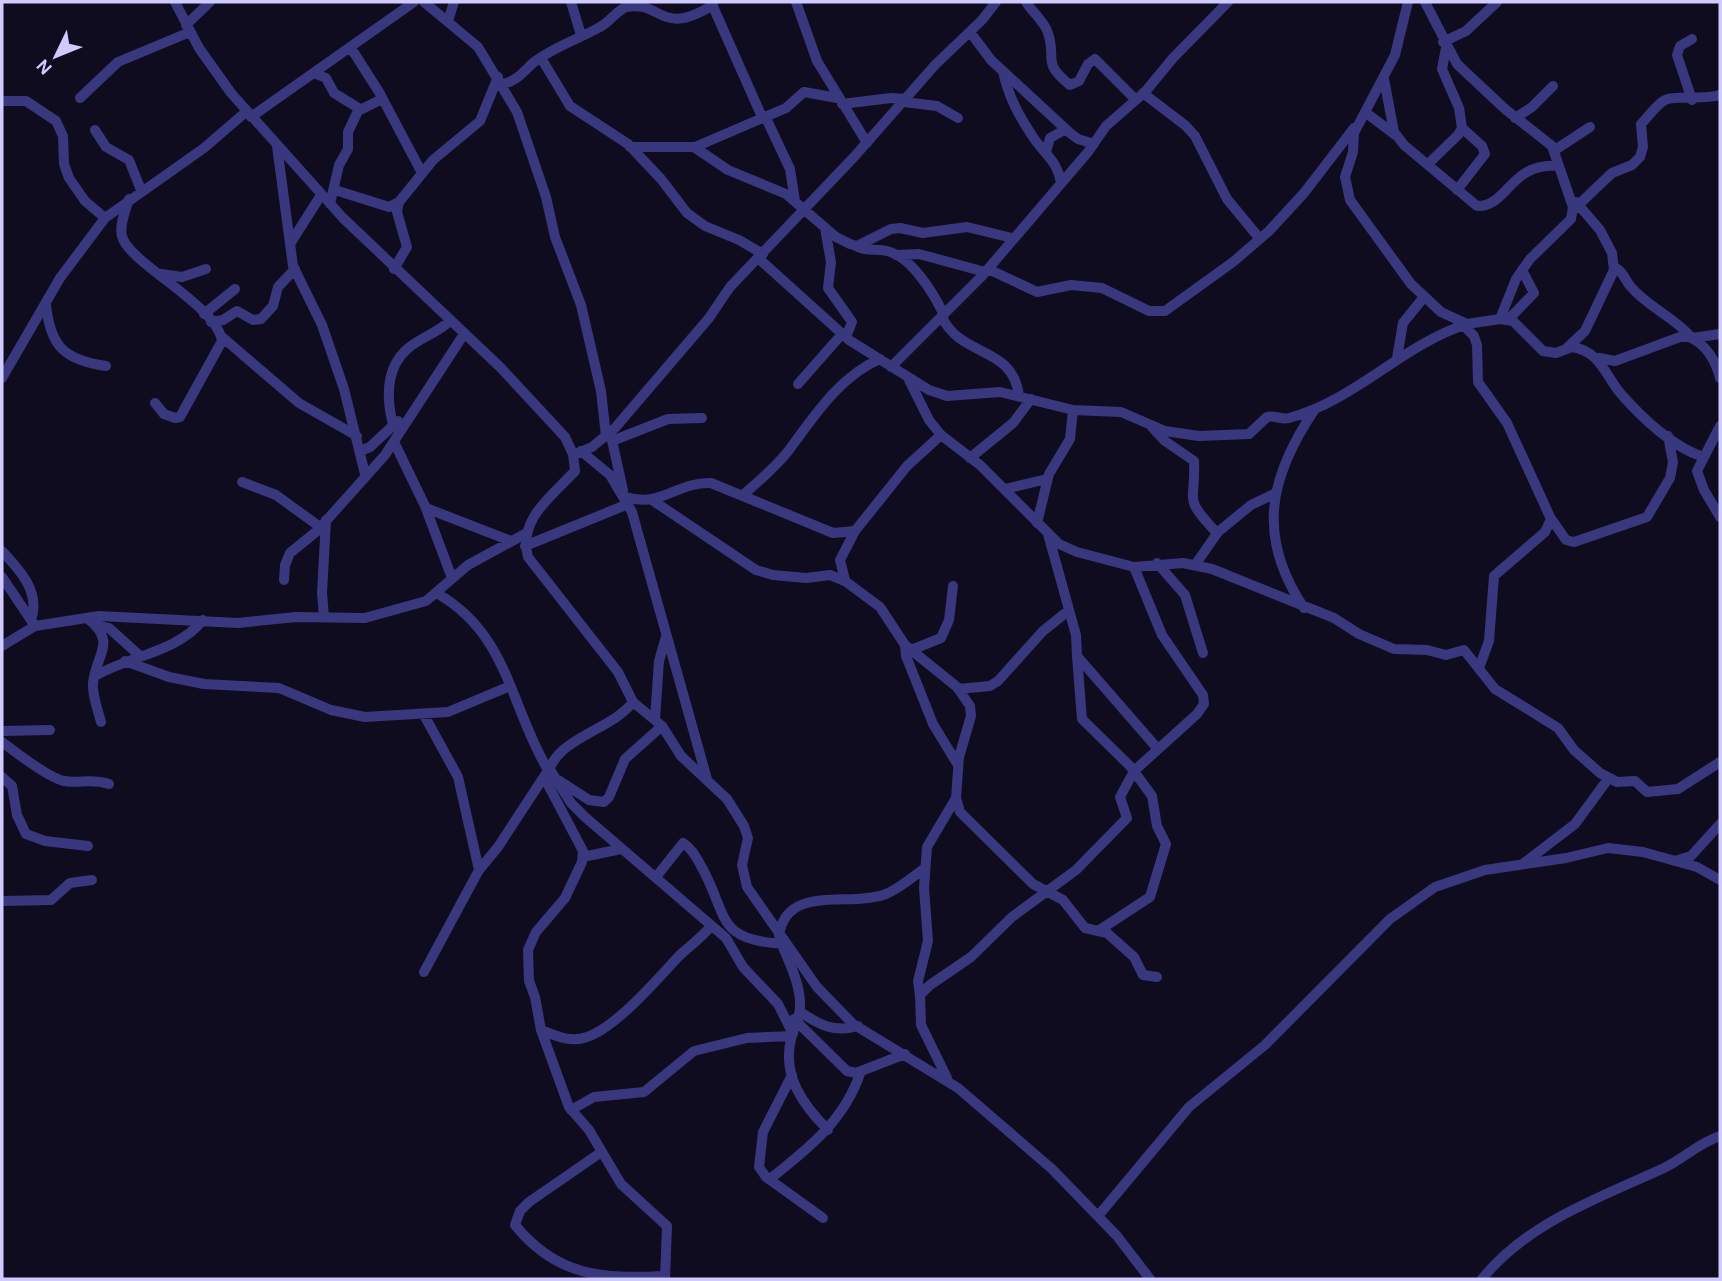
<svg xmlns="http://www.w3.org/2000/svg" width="1722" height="1281" viewBox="0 0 1722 1281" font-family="Karla,sans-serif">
  <rect width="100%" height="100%" fill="#0f0c1f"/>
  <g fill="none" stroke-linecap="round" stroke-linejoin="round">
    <!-- street -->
    <path stroke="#39377e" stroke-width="10" d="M 175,2 L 199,48 L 231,93 L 343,218 L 500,367 L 565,437 L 573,454 L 575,471 C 551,497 518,519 528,557 L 618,672 L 633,702 C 609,733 552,737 546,781 L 583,851 L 582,862 L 565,898 L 536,932 L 528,950 L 529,981 L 535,997 L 541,1030 L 569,1107 L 589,1130 L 621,1184 L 667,1226 L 665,1279
      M 424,2 L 478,47 L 517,112 L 546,197 L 555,237 L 581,305 L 601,391 L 606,436
      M 571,2 L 581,35
      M 711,2 L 762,117
      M 796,2 L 817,61 L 867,143
      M 1026,2 C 1032,12 1045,22 1048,33 C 1057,60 1041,62 1070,85 L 1079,81 L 1088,64 L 1095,59 L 1136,100
      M 1408,2 L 1395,55 L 1354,133 L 1353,152 L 1345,177 L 1350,200 L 1411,284 L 1441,312 L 1467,324 L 1500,319 L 1513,321 L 1543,351 L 1556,353 L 1572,347 C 1600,351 1605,375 1621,394 C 1642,418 1673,447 1703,457
      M 1425,2 L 1457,64 L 1505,109 L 1552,146 L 1573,207 L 1571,219 L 1530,259 L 1516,279 L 1500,319
      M 448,21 L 454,2
      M 186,25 L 210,2
      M 970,32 L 991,60 L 1070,133 L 1078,139 L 1094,144
      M 1443,42 L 1466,31 L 1497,2
      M 351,48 L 379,92 L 422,173
      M 541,58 L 570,106 L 628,144 L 661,179 L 687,213 L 705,226 L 739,240 L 763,254
      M 1003,71 C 1008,96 1019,116 1033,137 C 1045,155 1058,161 1061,184
      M 314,73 L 326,78 L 334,93 L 360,109
      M 1384,79 L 1394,132 L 1404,145 L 1477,206 C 1508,207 1510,162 1558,166
      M 502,84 C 516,82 523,72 533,63 C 553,47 579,39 600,27 C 610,22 616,11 626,7 C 662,0 660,38 713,5
      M 1143,93 L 1186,126 L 1195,136 L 1227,199 L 1260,239
      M 80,98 L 118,62 L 190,32
      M 1692,100 L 1677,55 L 1680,46 L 1692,39
      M 2,101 L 26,101 L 56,121 L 63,136 L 64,164 L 69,178 L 85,201 L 105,218
      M 904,102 L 937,106 L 958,118
      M 842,104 L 891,98 L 906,99
      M 1365,112 L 1398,137
      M 765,116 L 790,169 L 795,201
      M 251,117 L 414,2
      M 1515,118 L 1532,107 L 1553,86
      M 95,130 L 106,147 L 129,160 L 141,190
      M 277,146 L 293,266 L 322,325 L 344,389 L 365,474
      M 630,147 L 694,147 L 728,170 L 786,194 L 836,237 L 850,244 L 857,246 L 891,229 L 900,228 L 923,233 L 967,227 L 1012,238
      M 695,147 L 786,108 L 804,92 L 837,98
      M 1555,150 L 1590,127
      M 1046,152 L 1050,138 L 1066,129
      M 1428,164 L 1458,135 L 1462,128 L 1459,108 L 1442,69 L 1446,48
      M 335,190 L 389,207 L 399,202
      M 1457,190 L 1485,154 L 1482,146 L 1462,128
      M 129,199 C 126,210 119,224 122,236 C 127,262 217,305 222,341 L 180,417 L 175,418 L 164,414 L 155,403
      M 330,204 L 339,165 L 348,149 L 348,132 L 358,111 L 382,99
      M 1573,210 L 1612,173 L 1632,165 L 1640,157 L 1643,147 L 1641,124 C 1648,117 1657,104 1665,100 C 1674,95 1704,100 1720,95
      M 825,228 L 831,262 L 828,288 L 852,322 L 846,337
      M 290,244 L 321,195
      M 856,246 C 867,252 876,248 887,251 C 912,257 934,294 944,315
      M 896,255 L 919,254 L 985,272
      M 758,258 L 849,340 L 929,390 L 947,396 L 1000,392 L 1073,410 L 1121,412 L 1165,431 L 1199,436 L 1249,434 L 1267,417 C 1275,415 1281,420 1289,418 C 1356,400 1402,345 1467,324
      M 1614,267 C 1625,273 1624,279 1631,287 C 1648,307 1674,317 1691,337
      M 394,269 L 407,247 L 397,212 L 399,202 L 433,160 L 480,121 L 498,77
      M 988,269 L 1037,292 L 1071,285 L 1102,288 L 1149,311 L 1165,311 L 1233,262 L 1269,231 L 1304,193 L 1354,128
      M 161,274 L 182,277 L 206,269
      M 46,304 C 50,346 64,360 106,366
      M 204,314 L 235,289
      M 942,317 C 961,358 1013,345 1019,396
      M 1508,320 L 1534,293 L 1522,270
      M 211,322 L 223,320 L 237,311 L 253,320 L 261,319 L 273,306 L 278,287 L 295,269
      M 1463,325 L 1474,336 L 1477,345 L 1478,382 L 1507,423 L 1551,519 L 1545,532 L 1494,576 L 1489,641 L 1479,668
      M 221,336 L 299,403 L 357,436
      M 1692,338 L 1720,334
      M 1568,347 L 1585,331 L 1614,270 L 1612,253 L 1600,230 L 1576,202
      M 1397,358 L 1403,323 L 1424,297
      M 1599,358 L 1615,361 L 1680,337 L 1689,337 C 1706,344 1716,361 1720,378
      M 891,367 L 982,276 L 1088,152 L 1106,126 L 1145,92 L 1173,58 L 1228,2
      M 2,378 L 60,278 L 105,218 L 204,148 L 247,111
      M 909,380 L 929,420 L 941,435 L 980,465 L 1059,544 L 1077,552 L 1134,567 L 1183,563 L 1212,569 L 1334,618 L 1359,634 L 1394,649 L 1427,650 L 1446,655 L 1464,650 L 1495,689 L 1558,728 L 1574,750 L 1600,773 L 1617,782 L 1635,781 L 1647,792 L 1678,789 L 1720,762
      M 798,384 L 842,334
      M 393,425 C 385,393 386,360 417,342 C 428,335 439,331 450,321
      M 1720,426 L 1697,471 L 1704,490 L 1720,517
      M 1152,427 L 1165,441 L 1194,461 C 1196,504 1182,496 1217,533
      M 611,436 L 623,490
      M 612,441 L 668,419 L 702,418
      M 394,442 L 425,506 L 452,578
      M 360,451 L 370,447 L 398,421
      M 581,451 L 610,475 L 632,512 L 707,779
      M 573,455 L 592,447 L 615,428 L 709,318 L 730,287 L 854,157 L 935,65 L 982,20 L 996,2
      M 970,458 L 1013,423 L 1031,399
      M 242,482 L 276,495 L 320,527
      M 1005,489 L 1047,479
      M 743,495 C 759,481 776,467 789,450 C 815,415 840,376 880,359
      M 625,497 C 662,508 676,482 711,483 L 833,533 L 855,531 L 907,466 L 941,435
      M 652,500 L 756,570 L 773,575 L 806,578 L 830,575 L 845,581 L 880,607 L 905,645 L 957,687 L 970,706 L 971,716 L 959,757 L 956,798 L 960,812 L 1033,884 L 1063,900 L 1085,928 L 1107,933 L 1134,957 L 1143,975 L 1157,977
      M 426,508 L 511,541
      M 1550,517 L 1566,540 L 1574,542 L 1647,517 L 1670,478 L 1673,462 L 1668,436
      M 1037,523 L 1049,474 L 1070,439 L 1073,410
      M 1048,534 L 1076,635 L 1077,656 L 1157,748
      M 525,546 L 628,504
      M 2,551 C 19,569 41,592 31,620
      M 1157,563 L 1185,595 L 1203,653
      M 1195,565 L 1218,532 L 1251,505 L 1274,494
      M 2,577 L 33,623
      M 284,580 L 285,565 L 290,553 L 317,531 L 385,455 L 464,334
      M 845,580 L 840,560 L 855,531
      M 438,594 C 508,634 510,706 548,770
      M 1304,608 C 1256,536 1269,477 1315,409
      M 324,617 L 322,593 L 326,520
      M 87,618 C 118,642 96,654 93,683 C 92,696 98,710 101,722
      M 96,625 L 109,628 L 140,656
      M 905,645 L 906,656 L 933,724 L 958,765
      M 2,646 L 35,626 L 99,616 L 238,623 L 296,617 L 365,618 L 426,601 L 468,565 L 525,534
      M 911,650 L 941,638 L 949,620 L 953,586
      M 1077,656 L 1082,719 L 1130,766 L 1152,796 L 1157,826 L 1166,844 L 1150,897 L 1101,929
      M 125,661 L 169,677 L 204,684 L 279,688 L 331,710 L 365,717 L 448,712 L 510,686
      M 95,676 C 131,655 176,653 203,620
      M 958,689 L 990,686 L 998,681 L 1043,631 L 1068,611
      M 633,702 L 662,726 L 681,756 L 727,799 L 744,826 L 748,838 L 742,865 L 747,887 L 817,987 L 853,1024 L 958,1088 L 1052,1169 L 1117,1236 L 1150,1279
      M 424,715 L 458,777 L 479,870
      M 655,719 L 659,661 L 666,637
      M 2,731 L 50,730
      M 2,742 C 15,752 49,778 64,781 C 80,784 89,778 109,784
      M 549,768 L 571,803 L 585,817 L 726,938 L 743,967 L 778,1004 L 793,1034
      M 2,777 L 12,786 L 17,815 L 26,834 L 45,841 L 88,846
      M 558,780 L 589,800 L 604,802 L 609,797 L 625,759 L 662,726
      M 583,857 L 621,849
      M 1675,861 L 1691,856 L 1720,824
      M 1524,863 L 1575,824 L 1608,779
      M 656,877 L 683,843 C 691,848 695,855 700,864 C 729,914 713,941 786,944
      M 2,901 L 51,900 L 70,883 L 92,880
      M 779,935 C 787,884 849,907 883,895 C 898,890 912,877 925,868
      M 782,945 C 790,964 801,986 800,1007 C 800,1018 794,1028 791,1039 C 782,1076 803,1105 828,1130
      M 424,972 L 479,870 L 498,847 L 547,772
      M 920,996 L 918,981 L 928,941 L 924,888 L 927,847 L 956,798
      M 800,1012 C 820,1025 834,1033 858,1026
      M 794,1019 L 847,1071 L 856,1073 L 905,1054
      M 541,1030 C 556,1036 571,1043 587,1037 C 617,1027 658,978 680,955 C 691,945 701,938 711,926
      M 792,1075 L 763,1132 L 759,1167 L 766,1177 L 823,1218
      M 947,1078 L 921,1025 L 920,995 L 930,985 L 971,957 L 1012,917 L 1076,870 L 1127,818 L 1120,797 L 1134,771 L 1197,714 L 1204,704 L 1203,695 L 1162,635 L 1134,567
      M 571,1110 L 594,1097 L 644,1092 L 694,1051 L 747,1038 L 792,1036
      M 600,1153 L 529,1202 L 520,1211 L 515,1225 C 557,1277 603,1279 665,1276
      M 770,1179 C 809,1148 845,1120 861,1071
      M 1098,1216 L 1189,1107 L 1265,1045 L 1390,919 L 1435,887 L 1485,870 L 1566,858 L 1608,848 L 1643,852 L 1697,867 L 1720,880
      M 1482,1279 C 1528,1222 1599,1198 1664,1168 C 1684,1158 1699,1143 1720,1136"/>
  </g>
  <!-- border -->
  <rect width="1722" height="1281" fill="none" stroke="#d0cbff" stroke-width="7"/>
  <!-- north arrow -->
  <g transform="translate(56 56) rotate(227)" stroke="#0f0c1f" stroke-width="5" paint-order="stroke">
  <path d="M0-5L12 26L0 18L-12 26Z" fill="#d0cbff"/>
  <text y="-10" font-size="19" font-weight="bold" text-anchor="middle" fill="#d0cbff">N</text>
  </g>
</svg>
